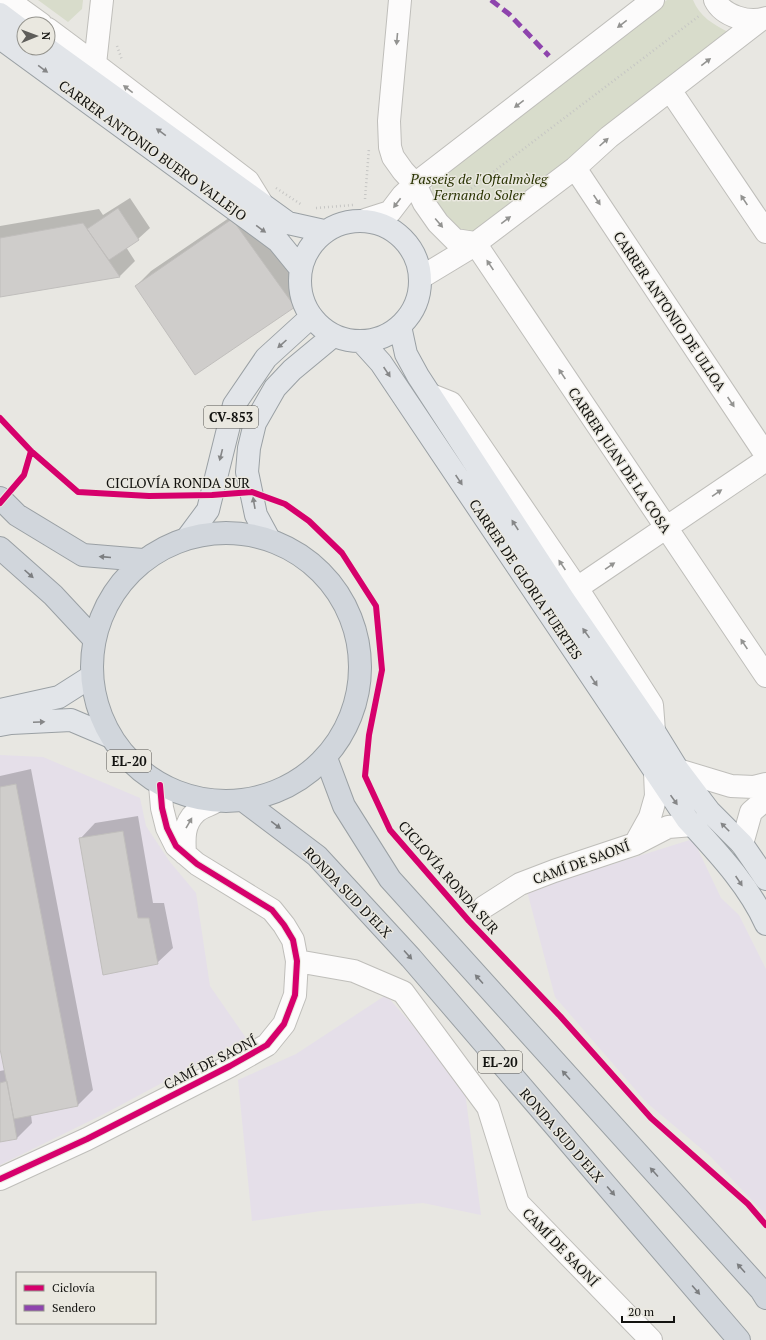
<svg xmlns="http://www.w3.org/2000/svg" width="766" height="1340" viewBox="0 0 766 1340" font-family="'PT Serif',serif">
  <rect width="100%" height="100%" fill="#e8e7e2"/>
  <!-- industrial -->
  <path fill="#e5dfe9" d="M 0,755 L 43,757 L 140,798 L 146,826 L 170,862 L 196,893 L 210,986 L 246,1038 L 104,1114 L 0,1165 Z
    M 693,839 L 721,898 L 739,915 L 766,969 L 766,1215 L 710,1156 L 647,1103 L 555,997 L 527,891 Z
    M 386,995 L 464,1084 L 481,1215 L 423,1203 L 321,1211 L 252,1221 L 238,1080 L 296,1054 Z"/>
  <!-- green -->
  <path fill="#d8dccb" d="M 38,0 L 83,0 L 82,9 L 68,22 Z
    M 667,0 L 693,0 C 700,17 713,24 728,32 L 476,232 L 462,232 L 431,197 L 433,179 Z"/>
  <!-- shadow -->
  <path fill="#0003" d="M 130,198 L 150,228 L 138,239 L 126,247 L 135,261 L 120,276 L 0,296 L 0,226 L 99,209 L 103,215 Z
    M 248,205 L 310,291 L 294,307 L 136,286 L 151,271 Z
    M 31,769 L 93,1090 L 78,1105 L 31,1115 L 32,1123 L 17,1138 L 0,1141 L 0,1071 L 5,1070 L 0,1044 L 0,776 Z
    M 138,816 L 153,903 L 164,903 L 173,948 L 157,963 L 80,839 L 95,823 Z"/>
  <!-- building -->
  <path fill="#cfcdcb" stroke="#c0bebc" d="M 118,208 L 139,240 L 109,260 L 87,229 Z
    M 232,219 L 295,307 L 195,375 L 135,286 Z
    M 83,223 L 120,277 L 0,297 L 0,238 Z
    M 16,784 L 78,1106 L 14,1119 L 0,1049 L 0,787 Z
    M 123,831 L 138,918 L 149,918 L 158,964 L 103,975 L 79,838 Z
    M 7,1081 L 17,1139 L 0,1142 L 0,1083 Z"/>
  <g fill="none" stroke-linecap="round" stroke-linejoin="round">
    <!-- minor casing -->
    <g stroke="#bfbeba" stroke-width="24">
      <path id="minor" d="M 8,0 L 41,24
        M 400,0 L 389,121 L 390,147 L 393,157 L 403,171 L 415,184 L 424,203 L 438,223 L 455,240 L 475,243
        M 715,0 C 723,16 749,24 766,18
        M 48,29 L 95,64 L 248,181 L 261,202
        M 95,64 L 102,0
        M 670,90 L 766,232
        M 575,168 L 766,455
        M 365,220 L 390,212 L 403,195 L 415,184 L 653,0
        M 475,243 L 766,676
        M 420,278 L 468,249 L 575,168 L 609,137 L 759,21
        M 431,395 L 451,403 L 577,588 L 652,705 L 654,731
        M 577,588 L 766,460
        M 678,770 L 731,786 L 754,787 L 766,784
        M 635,844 L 650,817 L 656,796 L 655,773
        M 742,844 L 751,812 L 766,799
        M 185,854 C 184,839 183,824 196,812 C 200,808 207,806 213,803
        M 484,907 L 520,884 L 554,871 L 635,844 L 668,827 L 693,825
        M 297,961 L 354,971 L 403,992 L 488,1107 L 518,1203 L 651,1340
        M 0,1179 L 87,1139 L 230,1066 L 267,1045 L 284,1024 L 295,995 L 297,961 L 293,940 L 284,925 L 272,910 L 197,864 L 176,846 L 167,828 L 162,808 L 160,785"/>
    </g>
    <!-- major casing -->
    <g stroke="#9aa0a4" stroke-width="24">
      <path id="major" d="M 0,14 L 24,32
        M 0,38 L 278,241 L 300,268
        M 46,48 L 288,223 L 324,231
        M300 281a60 60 0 1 1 120 0a60 60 0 1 1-120 0Z
        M 400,326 L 406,354 L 418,376 L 564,600 L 654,731 L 678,770 L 709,811 L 742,844 L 766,879
        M 362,342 L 381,363 L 687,819 C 716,851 748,884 766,924
        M 188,537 L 208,510 L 234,405 L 266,358 L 311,317
        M 269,539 L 256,515 L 247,472 L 249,448 L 255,423 L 275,388 L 292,370 L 333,336
        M 0,710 L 59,697 L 92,676
        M 0,725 L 11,723 L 71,720 L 111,737"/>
    </g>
    <!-- highway casing -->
    <g stroke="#9aa0a4" stroke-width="24">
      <path id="highway" d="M 0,498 L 17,515 L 83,555 L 143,560
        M92 667a134 134 0 1 1 268 0a134 134 0 1 1-268 0Z
        M 0,548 L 53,595 L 94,639
        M 326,758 L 344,806 L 390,879 L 761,1290 L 766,1298
        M 244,801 L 317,856 L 411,958 L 739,1340"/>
    </g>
    <!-- path -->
    <path stroke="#c6c6c4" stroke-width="2.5" stroke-dasharray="1 3" stroke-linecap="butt" d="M 117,46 L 122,60
      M 276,188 L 302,205
      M 468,191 L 699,16
      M 365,199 L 369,148
      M 316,208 L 353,205"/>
    <!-- minor -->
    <use href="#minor" stroke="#fcfbfb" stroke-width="22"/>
    <!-- major -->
    <use href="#major" stroke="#e2e5e9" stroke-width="22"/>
    <!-- highway -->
    <use href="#highway" stroke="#d1d6dc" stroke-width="22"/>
    <!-- quiet -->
    <path stroke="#8e44ad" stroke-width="5" stroke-dasharray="10 5" stroke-linecap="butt" d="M 491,0 L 509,14 L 549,56"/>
    <!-- cycleway casing -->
    <g stroke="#eae8e0" stroke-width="8">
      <path id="cycleway" d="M 0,418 L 31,451 L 78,492 L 149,496 L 212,495 L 252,492 L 285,504 L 309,521 L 342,553 L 376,606 L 382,670 L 369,735 L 365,776 L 390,830 L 469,921 L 560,1016 L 651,1118 L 748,1204 L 766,1225
        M 0,503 L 24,475 L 31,451
        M 0,1179 L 87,1139 L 230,1066 L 267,1045 L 284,1024 L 295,995 L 297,961 L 293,940 L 284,925 L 272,910 L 197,864 L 176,846 L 167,828 L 162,808 L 160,785"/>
    </g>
    <!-- cycleway -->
    <use href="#cycleway" stroke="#d6006c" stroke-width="6"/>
  </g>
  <!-- one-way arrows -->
  <defs><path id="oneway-solid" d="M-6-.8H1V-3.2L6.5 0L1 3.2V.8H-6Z"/></defs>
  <g fill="#939391">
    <use href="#oneway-solid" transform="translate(622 24) rotate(142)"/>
    <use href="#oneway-solid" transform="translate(397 39) rotate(95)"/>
    <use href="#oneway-solid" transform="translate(706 62) rotate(-38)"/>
    <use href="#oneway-solid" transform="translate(128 89) rotate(-142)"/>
    <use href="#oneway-solid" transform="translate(519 104) rotate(142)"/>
    <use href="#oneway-solid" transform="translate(604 142) rotate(-42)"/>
    <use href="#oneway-solid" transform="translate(597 200) rotate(56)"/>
    <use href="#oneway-solid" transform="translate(744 200) rotate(-124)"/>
    <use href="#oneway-solid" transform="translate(397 203) rotate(127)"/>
    <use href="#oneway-solid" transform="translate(506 220) rotate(-37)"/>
    <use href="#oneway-solid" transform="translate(439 223) rotate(50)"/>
    <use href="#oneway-solid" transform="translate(490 265) rotate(-124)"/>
    <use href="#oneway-solid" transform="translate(562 374) rotate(-124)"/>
    <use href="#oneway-solid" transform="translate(731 402) rotate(56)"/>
    <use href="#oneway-solid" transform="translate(717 493) rotate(-34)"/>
    <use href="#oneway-solid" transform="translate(562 565) rotate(-124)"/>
    <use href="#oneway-solid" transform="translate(610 566) rotate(-34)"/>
    <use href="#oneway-solid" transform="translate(744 644) rotate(-124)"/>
    <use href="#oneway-solid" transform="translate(189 823) rotate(-60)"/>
  </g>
  <g fill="#858687">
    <use href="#oneway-solid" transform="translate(43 69) rotate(36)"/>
    <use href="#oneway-solid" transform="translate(161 132) rotate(-144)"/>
    <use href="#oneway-solid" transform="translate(261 229) rotate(36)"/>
    <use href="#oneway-solid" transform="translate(282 344) rotate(138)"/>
    <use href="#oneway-solid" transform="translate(387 372) rotate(56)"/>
    <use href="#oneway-solid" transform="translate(221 455) rotate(104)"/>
    <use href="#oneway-solid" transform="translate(459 480) rotate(56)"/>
    <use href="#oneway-solid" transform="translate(254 503) rotate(-100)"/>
    <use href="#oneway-solid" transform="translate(515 525) rotate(-123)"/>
    <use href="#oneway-solid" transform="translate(586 633) rotate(-125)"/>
    <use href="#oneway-solid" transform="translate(594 681) rotate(56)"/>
    <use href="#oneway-solid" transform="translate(39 722) rotate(-2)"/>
    <use href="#oneway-solid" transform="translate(674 800) rotate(55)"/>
    <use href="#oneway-solid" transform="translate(725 827) rotate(-135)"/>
    <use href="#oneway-solid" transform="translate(739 881) rotate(56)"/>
  </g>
  <g fill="#7c7e80">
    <use href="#oneway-solid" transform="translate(105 557) rotate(-175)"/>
    <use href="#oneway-solid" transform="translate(29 574) rotate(42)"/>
    <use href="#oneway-solid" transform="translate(276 825) rotate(37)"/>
    <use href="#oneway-solid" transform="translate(408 955) rotate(48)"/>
    <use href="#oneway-solid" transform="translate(479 979) rotate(-132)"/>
    <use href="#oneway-solid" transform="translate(566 1075) rotate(-132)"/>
    <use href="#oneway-solid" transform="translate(654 1172) rotate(-132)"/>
    <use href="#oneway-solid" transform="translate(611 1191) rotate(49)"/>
    <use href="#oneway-solid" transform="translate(741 1268) rotate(-132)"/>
    <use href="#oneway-solid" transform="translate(696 1290) rotate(49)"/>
  </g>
  <g text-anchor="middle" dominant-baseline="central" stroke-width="3" stroke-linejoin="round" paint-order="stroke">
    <!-- shield labels -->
    <g fill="#eae8e0" stroke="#54534e" stroke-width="1">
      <rect x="204" y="406" width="54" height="22" rx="3"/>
      <rect x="107" y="750" width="44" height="22" rx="3"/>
      <rect x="478" y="1051" width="44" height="22" rx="3"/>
    </g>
    <g font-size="13" font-weight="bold" fill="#131310">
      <text x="231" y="417">CV-853</text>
      <text x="129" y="761">EL-20</text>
      <text x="500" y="1062">EL-20</text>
    </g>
    <!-- street labels -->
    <g font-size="14" fill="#131310" stroke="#eae8e0">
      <text transform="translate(153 150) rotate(36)">CARRER ANTONIO BUERO VALLEJO</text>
      <text transform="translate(670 311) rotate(56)">CARRER ANTONIO DE ULLOA</text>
      <text transform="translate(620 460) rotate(56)">CARRER JUAN DE LA COSA</text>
      <text x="178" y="482">CICLOVÍA RONDA SUR</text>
      <text transform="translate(526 579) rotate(56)">CARRER DE GLORIA FUERTES</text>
      <text transform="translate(581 862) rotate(-20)">CAMÍ DE SAONÍ</text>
      <text transform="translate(449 877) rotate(49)">CICLOVÍA RONDA SUR</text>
      <text transform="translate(348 892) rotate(46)">RONDA SUD D'ELX</text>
      <text transform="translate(210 1062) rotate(-27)">CAMÍ DE SAONÍ</text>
      <text transform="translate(562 1135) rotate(49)">RONDA SUD D'ELX</text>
      <text transform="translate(561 1247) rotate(46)">CAMÍ DE SAONÍ</text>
    </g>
    <!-- park labels -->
    <g font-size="14" font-style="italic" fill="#293302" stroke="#eae8e0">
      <text x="479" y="178">Passeig de l'Oftalmòleg<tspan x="479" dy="16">Fernando Soler</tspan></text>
    </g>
  </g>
  <!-- legend -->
  <rect x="16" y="1272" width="140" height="52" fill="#eae8e0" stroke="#94938d"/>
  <rect x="24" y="1285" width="20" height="6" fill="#d6006c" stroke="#94938d"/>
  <text x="52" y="1292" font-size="12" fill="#131310">Ciclovía</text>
  <rect x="24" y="1305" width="20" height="6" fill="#8e44ad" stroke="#94938d"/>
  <text x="52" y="1312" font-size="12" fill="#131310">Sendero</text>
  <!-- north arrow -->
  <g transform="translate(36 36) rotate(89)"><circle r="19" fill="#eae8e0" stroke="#94938d"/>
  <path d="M0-3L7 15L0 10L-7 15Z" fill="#5e5d5a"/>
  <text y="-6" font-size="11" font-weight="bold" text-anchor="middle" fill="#131310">N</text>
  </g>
  <!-- scale -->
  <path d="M622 1316v6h52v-6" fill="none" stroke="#131310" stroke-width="2"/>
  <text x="628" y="1316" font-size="12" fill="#131310" stroke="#eae8e0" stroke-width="3" paint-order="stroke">20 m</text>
</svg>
